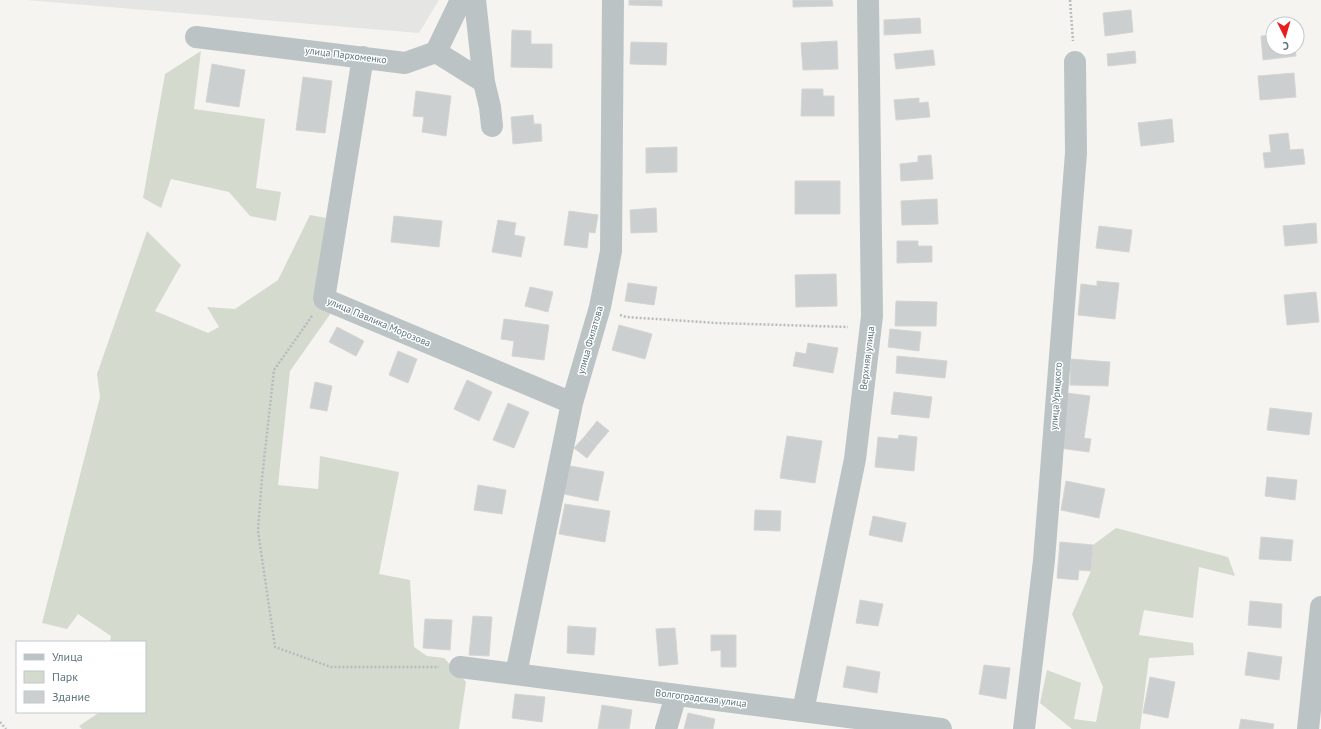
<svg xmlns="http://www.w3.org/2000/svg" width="1321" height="729" viewBox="0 0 1321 729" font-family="'PT Sans',sans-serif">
  <rect width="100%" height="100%" fill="#f5f4f0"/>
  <!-- built -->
  <path fill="#e5e5e4" d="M 26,0 L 439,0 L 419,33 Z"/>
  <!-- green -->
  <path fill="#d5dacf" d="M 201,51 L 194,109 L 265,119 L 256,188 L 281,192 L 276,221 L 250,216 L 229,192 L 171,179 L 161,208 L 143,198 L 165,74 Z
    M 310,215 L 326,218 L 313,303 L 331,313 L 290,371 L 278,485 L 318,489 L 320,456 L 399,472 L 379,574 L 410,580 L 414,647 L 427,656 L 444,658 L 466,682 L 459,729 L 82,729 L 79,726 L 100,712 L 145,712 L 145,642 L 110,642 L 111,636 L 78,614 L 67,629 L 42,623 L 100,397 L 97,374 L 147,231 L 181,265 L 155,311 L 208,333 L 219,327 L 207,307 L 235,309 L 278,280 Z
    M 1116,528 L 1228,557 L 1235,576 L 1199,567 L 1193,618 L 1144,610 L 1139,635 L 1193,643 L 1194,655 L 1149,658 L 1140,729 L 1072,729 L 1040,703 L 1047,670 L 1081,683 L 1074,719 L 1096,722 L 1103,687 L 1072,614 L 1091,571 L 1093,545 Z"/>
  <!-- building -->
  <path fill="#cccfd0" stroke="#d5d5d3" d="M 629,0 L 662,0 L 662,6 L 629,5 Z
    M 793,0 L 832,0 L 833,6 L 793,7 Z
    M 1131,10 L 1133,32 L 1105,36 L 1103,13 Z
    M 920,18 L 921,33 L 884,35 L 884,20 Z
    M 512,30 L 531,31 L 531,44 L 552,44 L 552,68 L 511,67 Z
    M 1273,35 L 1273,48 L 1295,48 L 1296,56 L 1263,60 L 1261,36 Z
    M 837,41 L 838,69 L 803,70 L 801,43 Z
    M 631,42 L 667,43 L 666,65 L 630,64 Z
    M 933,50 L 935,65 L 896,69 L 894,54 Z
    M 1135,51 L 1136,63 L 1108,66 L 1107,54 Z
    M 212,64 L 245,70 L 239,107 L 206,102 Z
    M 1294,73 L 1296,97 L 1260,100 L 1258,76 Z
    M 303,77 L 332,81 L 325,133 L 296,130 Z
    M 802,89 L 823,89 L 823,96 L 834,96 L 834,116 L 801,116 Z
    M 416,91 L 451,96 L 446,136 L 422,132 L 424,117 L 413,116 Z
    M 919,98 L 919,103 L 928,102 L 930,117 L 896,120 L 894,100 Z
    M 533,115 L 534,124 L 541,124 L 542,141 L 513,144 L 511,117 Z
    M 1172,119 L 1174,142 L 1141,146 L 1138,123 Z
    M 1288,133 L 1290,150 L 1303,149 L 1305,164 L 1265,168 L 1263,153 L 1271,152 L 1269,135 Z
    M 677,147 L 677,172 L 646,173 L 646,148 Z
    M 931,155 L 933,179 L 901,181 L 900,164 L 918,162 L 918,156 Z
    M 795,181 L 840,181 L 840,214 L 795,214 Z
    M 937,199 L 938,224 L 902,225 L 901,201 Z
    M 656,208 L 657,232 L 631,233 L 630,210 Z
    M 569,211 L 598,215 L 595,233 L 589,232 L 587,248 L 564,245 Z
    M 394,216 L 442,221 L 439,247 L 391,242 Z
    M 498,220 L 516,223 L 514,235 L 525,237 L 521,257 L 492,252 Z
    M 1316,223 L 1317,243 L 1285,246 L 1283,226 Z
    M 1099,226 L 1132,230 L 1129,252 L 1096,248 Z
    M 897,241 L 918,241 L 918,246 L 932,246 L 932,262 L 897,263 Z
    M 836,274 L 837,306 L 796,307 L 795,275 Z
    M 1097,281 L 1119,283 L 1115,319 L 1078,315 L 1081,284 L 1097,286 Z
    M 628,283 L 657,287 L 654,305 L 625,301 Z
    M 530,287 L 553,292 L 548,312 L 525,306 Z
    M 1316,292 L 1319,322 L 1287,325 L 1284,295 Z
    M 896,301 L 937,302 L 936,326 L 895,326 Z
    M 504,319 L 549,325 L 544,360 L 512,356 L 514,341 L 501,339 Z
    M 619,325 L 652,334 L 645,359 L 612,350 Z
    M 337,327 L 364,341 L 356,356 L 329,342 Z
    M 890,329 L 921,332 L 919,351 L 888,347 Z
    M 808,343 L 838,348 L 833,373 L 793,366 L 796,352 L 806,354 Z
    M 398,351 L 417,359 L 408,383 L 389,375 Z
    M 897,356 L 947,361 L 945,378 L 896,373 Z
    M 1071,359 L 1110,362 L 1108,386 L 1070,385 Z
    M 467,380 L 492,392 L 479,421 L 454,409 Z
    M 315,382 L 332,386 L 327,411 L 310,408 Z
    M 894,392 L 932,397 L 929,418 L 891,414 Z
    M 1067,393 L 1090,396 L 1084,438 L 1091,439 L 1089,452 L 1059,448 Z
    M 508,403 L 529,412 L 514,448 L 493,440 Z
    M 1270,408 L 1312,413 L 1309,435 L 1267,430 Z
    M 597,421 L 609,431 L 597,445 L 585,436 Z
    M 899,435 L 917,437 L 914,471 L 875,467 L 878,437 L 898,439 Z
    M 585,436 L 597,445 L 587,458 L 574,448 Z
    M 787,436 L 822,441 L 815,483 L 780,478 Z
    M 570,466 L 604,472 L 598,501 L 564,494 Z
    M 1267,477 L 1297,480 L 1295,500 L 1265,496 Z
    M 1066,481 L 1105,489 L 1099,518 L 1061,510 Z
    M 478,485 L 506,490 L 502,514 L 474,510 Z
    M 565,504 L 610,511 L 605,542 L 559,534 Z
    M 755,510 L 781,511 L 780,531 L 754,530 Z
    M 873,516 L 906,523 L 902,542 L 869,535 Z
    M 1261,537 L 1293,540 L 1291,561 L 1259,559 Z
    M 1060,542 L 1093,545 L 1091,571 L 1079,570 L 1078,580 L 1057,578 Z
    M 860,600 L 883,604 L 878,626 L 856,623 Z
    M 1250,601 L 1282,604 L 1281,628 L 1248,625 Z
    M 473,616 L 492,617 L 489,656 L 469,655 Z
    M 425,619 L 452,620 L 450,650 L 423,648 Z
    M 568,626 L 596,628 L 594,655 L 567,653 Z
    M 675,628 L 678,664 L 659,666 L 656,629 Z
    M 711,635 L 736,635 L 736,667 L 721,667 L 721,650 L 711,651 Z
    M 1248,652 L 1282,657 L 1279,680 L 1245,675 Z
    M 984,665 L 1010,668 L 1006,699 L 979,694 Z
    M 847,666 L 880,672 L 877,693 L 843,687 Z
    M 1150,677 L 1175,682 L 1168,718 L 1143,713 Z
    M 515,694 L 545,697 L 542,722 L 512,718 Z
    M 602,705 L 632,710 L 629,729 L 598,729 Z
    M 688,713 L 715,719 L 713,729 L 684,729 Z
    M 1241,719 L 1274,724 L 1273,729 L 1239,729 Z"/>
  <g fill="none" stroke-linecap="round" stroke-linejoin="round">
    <!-- path -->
    <path stroke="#b6bbbc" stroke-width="2.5" stroke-dasharray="2 2" stroke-linecap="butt" d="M 1070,0 L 1073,41
      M 620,315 L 626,317 L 717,323 L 848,327
      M 312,316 L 274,370 L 262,478 L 258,531 L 275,647 L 331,667 L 439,667
      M 0,722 L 6,729"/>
    <!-- minor -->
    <path stroke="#bcc3c5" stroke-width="22" d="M 475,0 L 484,82
      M 196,37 L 405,63 L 436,52 L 461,0
      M 436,52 L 484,82 L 490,107 L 492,126
      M 363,57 L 324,299 L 572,403
      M 460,667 L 941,729
      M 516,674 L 572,403 L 600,307 L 611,251 L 613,0
      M 803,711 L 855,459 L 872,316 L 868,0
      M 666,729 L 676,695
      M 1024,729 L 1044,560 L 1076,153 L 1075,62
      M 1308,729 L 1321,607"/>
  </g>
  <g text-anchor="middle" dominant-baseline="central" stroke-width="3" stroke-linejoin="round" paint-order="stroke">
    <!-- street labels -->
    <g font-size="10" fill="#5e767d" stroke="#fff">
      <text transform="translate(346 55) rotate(7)">улица Пархоменко</text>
      <text transform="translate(379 322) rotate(23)">улица Павлика Морозова</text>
      <text transform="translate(590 340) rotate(-74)">улица Филатова</text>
      <text transform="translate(867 358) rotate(-83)">Верхняя улица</text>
      <text transform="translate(1056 396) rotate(-86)">улица Урицкого</text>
      <text transform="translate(701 698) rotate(7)">Волгоградская улица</text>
    </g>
  </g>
  <!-- legend -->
  <rect x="16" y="641" width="130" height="72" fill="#ffffff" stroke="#bfc8cb"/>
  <rect x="24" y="654" width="20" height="6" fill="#bcc3c5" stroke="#bfc8cb"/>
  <text x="52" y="661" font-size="12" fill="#5e767d">Улица</text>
  <rect x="24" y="671" width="20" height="12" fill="#d5dacf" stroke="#bfc8cb"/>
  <text x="52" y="681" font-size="12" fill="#5e767d">Парк</text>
  <rect x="24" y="691" width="20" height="12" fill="#cccfd0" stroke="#bfc8cb"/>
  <text x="52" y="701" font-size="12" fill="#5e767d">Здание</text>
  <!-- north arrow -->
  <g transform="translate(1285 36) rotate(175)"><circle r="19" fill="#ffffff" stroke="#bfc8cb"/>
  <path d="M0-3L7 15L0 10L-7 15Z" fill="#eb1d1a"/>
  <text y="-6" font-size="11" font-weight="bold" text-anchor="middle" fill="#5e767d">С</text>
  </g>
</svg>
